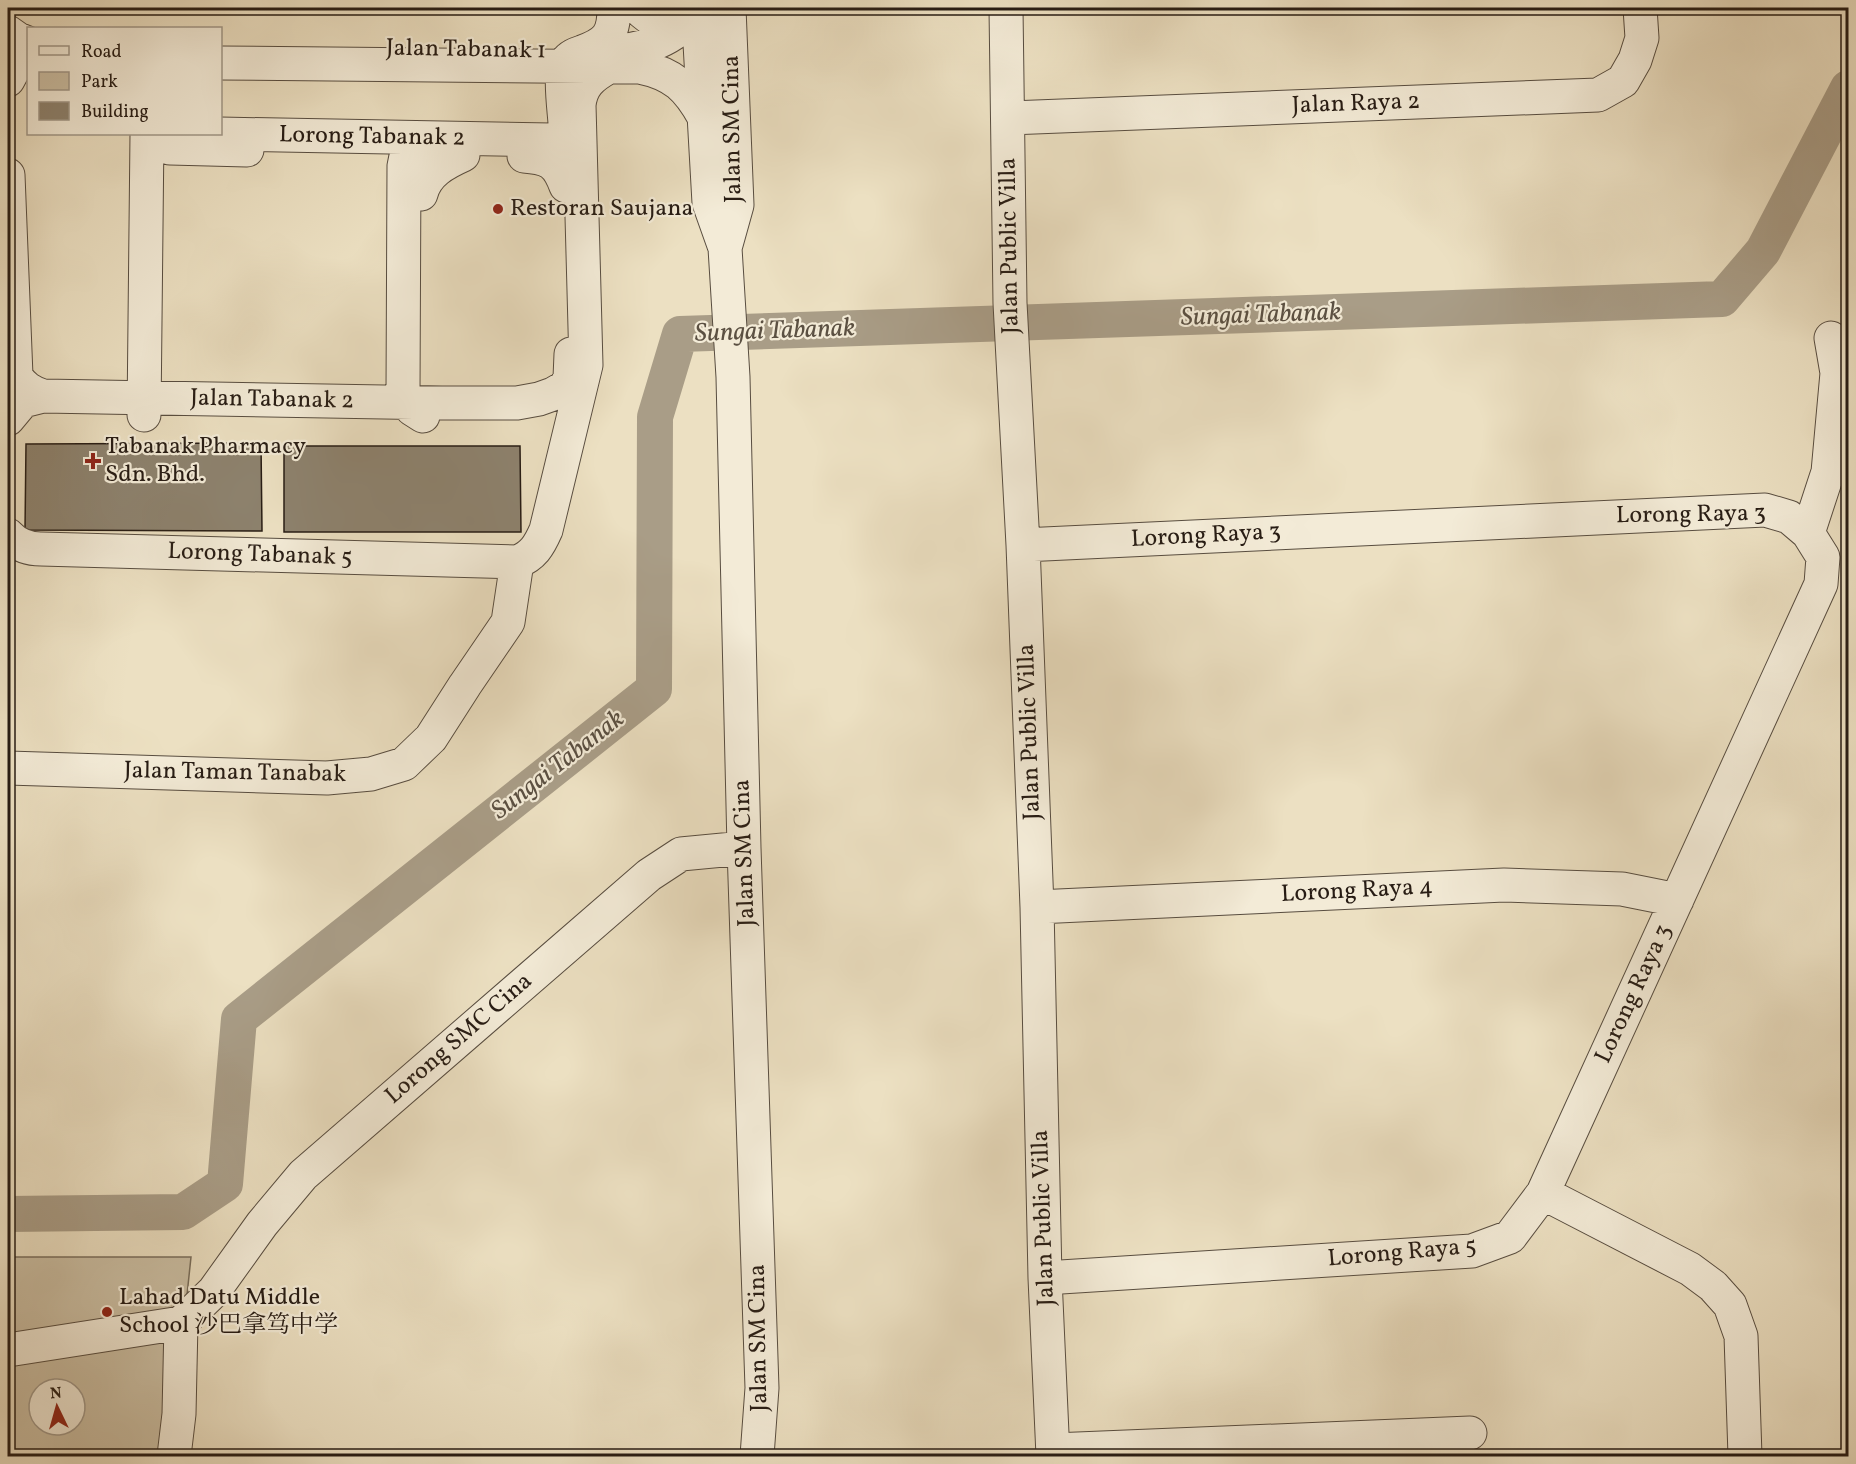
<svg xmlns="http://www.w3.org/2000/svg" width="1856" height="1464" viewBox="0 0 1856 1464" font-family="Vollkorn,'Noto Serif SC',serif">
  <rect width="100%" height="100%" fill="#ece0c2"/>
  <filter id="stains"><feTurbulence type="fractalNoise" baseFrequency=".00333" numOctaves="4"/><feColorMatrix values="0 0 0 0 .2 0 0 0 0 .09 0 0 0 0 .02 0 0 0 .5 -.17"/></filter>
  <radialGradient id="worn" r=".72"><stop offset=".6" stop-color="#630" stop-opacity="0"/><stop offset="1" stop-color="#630" stop-opacity=".3"/></radialGradient>
  <!-- green -->
  <path fill="#cbbfa4" stroke="#796e5c" stroke-width="1.5" fill-rule="evenodd" d="M 8,1257 L 191,1257 L 170,1456 L 8,1456 ZM 39,1389 L 75,1389 L 75,1425 L 39,1425 Z"/>
  <g fill="none" stroke-linecap="round" stroke-linejoin="round">
    <!-- canal -->
    <path stroke="#a99d87" stroke-width="36" d="M 8,1214 L 183,1212 L 225,1184 L 239,1019 L 654,689 L 655,417 L 680,334 L 1722,299 L 1763,251 L 1848,88"/>
  </g>
  <!-- building -->
  <path fill="#8d826e" stroke="#271c14" stroke-width="1.5" d="M 261,443 L 262,531 L 25,530 L 26,444 Z
    M 284,446 L 520,446 L 521,532 L 284,532 Z"/>
  <g fill="none" stroke-linecap="round" stroke-linejoin="round">
    <!-- minor casing -->
    <g stroke="#584d40" stroke-width="35">
      <path id="minor" d="M 638,8 C 650,20 663,27 680,29
        M 698,8 L 709,203 L 725,248 L 733,377 L 744,848 L 762,1388 L 757,1456
        M 1006,8 L 1010,303 L 1023,545 L 1037,907 L 1045,1278 L 1053,1456
        M 8,32 L 18,39 L 28,43
        M 606,51 C 645,51 673,41 698,11
        M 220,63 L 640,67 C 674,74 688,88 704,117
        M 8,80 L 15,67 L 28,61
        M 1008,118 L 1598,95 L 1623,81 L 1635,60 L 1642,38 L 1640,8
        M 565,123 C 564,108 559,73 566,62 C 570,56 576,54 582,52 C 607,43 614,35 614,8
        M 154,134 L 170,148 L 247,150
        M 220,134 L 551,140 L 570,144 L 580,159
        M 524,156 C 549,158 557,162 566,186
        M 8,175 L 16,376 C 23,387 31,392 43,396
        M 421,194 C 426,173 445,163 463,155
        M 725,248 L 737,205 L 729,8
        M 144,415 L 147,134
        M 423,416 L 412,409 L 403,394 L 404,166 C 406,149 416,143 431,138
        M 8,419 L 23,401 L 43,396 L 442,403 L 517,403 L 539,399 L 553,394 L 565,387 L 570,378 L 571,354
        M 1808,533 L 1828,472 L 1837,373 L 1831,338
        M 8,535 C 17,545 28,549 41,549 L 517,562 C 533,556 539,546 546,530 L 586,365 L 579,105 C 581,86 591,77 607,68
        M 1023,545 L 1765,510 L 1789,517 L 1808,533 L 1823,557 L 1821,584 L 1543,1193
        M 8,768 L 327,778 L 371,774 L 404,764 L 431,738 L 465,685 L 508,622 L 517,562
        M 1037,907 L 1504,885 L 1622,889 L 1677,900
        M 1045,1278 L 1472,1251 L 1510,1237 L 1543,1193 L 1690,1269 L 1713,1286 L 1730,1305 L 1741,1336 L 1745,1456
        M 8,1350 L 181,1323 L 214,1291 L 262,1224 L 303,1175 L 649,875 L 681,854 L 744,848
        M 1053,1450 L 1470,1433
        M 174,1456 L 179,1414 L 181,1323"/>
    </g>
    <!-- minor -->
    <use href="#minor" stroke="#f3ebd7" stroke-width="33"/>
  </g>
  <!-- markers -->
  <g fill="#8f2418" stroke="#f3ebd7" stroke-width="2">
    <circle cx="498" cy="209" r="6"/>
    <path d="M90 452h6v6h6v6h-6v6h-6v-6h-6v-6h6z"/>
    <circle cx="107" cy="1312" r="6"/>
  </g>
  <g text-anchor="middle" dominant-baseline="central" stroke-width="4.5" stroke-linejoin="round" paint-order="stroke">
    <!-- street labels -->
    <g font-size="24" fill="#271c14" stroke="#f3ebd7">
      <text transform="translate(466 50) rotate(1)">Jalan Tabanak 1</text>
      <text transform="translate(1356 104) rotate(-2)">Jalan Raya 2</text>
      <text transform="translate(733 129) rotate(-91)">Jalan SM Cina</text>
      <text transform="translate(372 137) rotate(1)">Lorong Tabanak 2</text>
      <text transform="translate(1010 246) rotate(-91)">Jalan Public Villa</text>
      <text transform="translate(272 400) rotate(1)">Jalan Tabanak 2</text>
      <text transform="translate(1691 515) rotate(-1)">Lorong Raya 3</text>
      <text transform="translate(1206 536) rotate(-3)">Lorong Raya 3</text>
      <text transform="translate(260 555) rotate(2)">Lorong Tabanak 5</text>
      <text transform="translate(1030 732) rotate(-92)">Jalan Public Villa</text>
      <text transform="translate(235 773) rotate(1)">Jalan Taman Tanabak</text>
      <text transform="translate(745 853) rotate(-92)">Jalan SM Cina</text>
      <text transform="translate(1357 891) rotate(-3)">Lorong Raya 4</text>
      <text transform="translate(1634 994) rotate(-65)">Lorong Raya 3</text>
      <text transform="translate(459 1039) rotate(-41)">Lorong SMC Cina</text>
      <text transform="translate(1044 1218) rotate(-92)">Jalan Public Villa</text>
      <text transform="translate(1402 1253) rotate(-5)">Lorong Raya 5</text>
      <text transform="translate(759 1338) rotate(-91)">Jalan SM Cina</text>
    </g>
    <!-- poi labels -->
    <g font-size="24" fill="#271c14" stroke="#f3ebd7" text-anchor="start">
      <text x="510" y="209">Restoran Saujana</text>
      <text x="105" y="447">Tabanak Pharmacy<tspan x="105" dy="28">Sdn. Bhd.</tspan></text>
      <text x="119" y="1298">Lahad Datu Middle<tspan x="119" dy="28">School 沙巴拿笃中学</tspan></text>
    </g>
    <!-- water labels -->
    <g font-size="26" font-style="italic" fill="#5b5042" stroke="#f3ebd7">
      <text transform="translate(1261 315) rotate(-2)">Sungai Tabanak</text>
      <text transform="translate(775 331) rotate(-2)">Sungai Tabanak</text>
      <text transform="translate(558 765) rotate(-38)">Sungai Tabanak</text>
    </g>
  </g>
  <!-- margin -->
  <rect width="1856" height="1464" fill="none" stroke="#ece0c2" stroke-width="30"/>
  <rect x="9" y="9" width="1838" height="1446" fill="none" stroke="#271c14" stroke-width="3"/>
  <rect x="15" y="15" width="1826" height="1434" fill="none" stroke="#271c14" stroke-width="1.5"/>
  <!-- legend -->
  <rect x="27" y="27" width="195" height="108" fill="#f3ebd7" stroke="#a19889" stroke-width="1.5"/>
  <rect x="39" y="46" width="30" height="9" fill="#f3ebd7" stroke="#a19889" stroke-width="1.5"/>
  <text x="81" y="57" font-size="18" fill="#271c14">Road</text>
  <rect x="39" y="72" width="30" height="18" fill="#cbbfa4" stroke="#a19889" stroke-width="1.5"/>
  <text x="81" y="87" font-size="18" fill="#271c14">Park</text>
  <rect x="39" y="102" width="30" height="18" fill="#8d826e" stroke="#a19889" stroke-width="1.5"/>
  <text x="81" y="117" font-size="18" fill="#271c14">Building</text>
  <!-- north arrow -->
  <g transform="translate(57 1407) rotate(355)"><circle r="28" fill="#f3ebd7" stroke="#a19889" stroke-width="1.5"/>
  <path d="M0-4.5L10 22L0 15L-10 22Z" fill="#8f2418"/>
  <text y="-9" font-size="16" font-weight="bold" text-anchor="middle" fill="#271c14">N</text>
  </g>
  <rect width="100%" height="100%" filter="url(#stains)"/>
  <rect width="100%" height="100%" fill="url(#worn)"/>
</svg>
